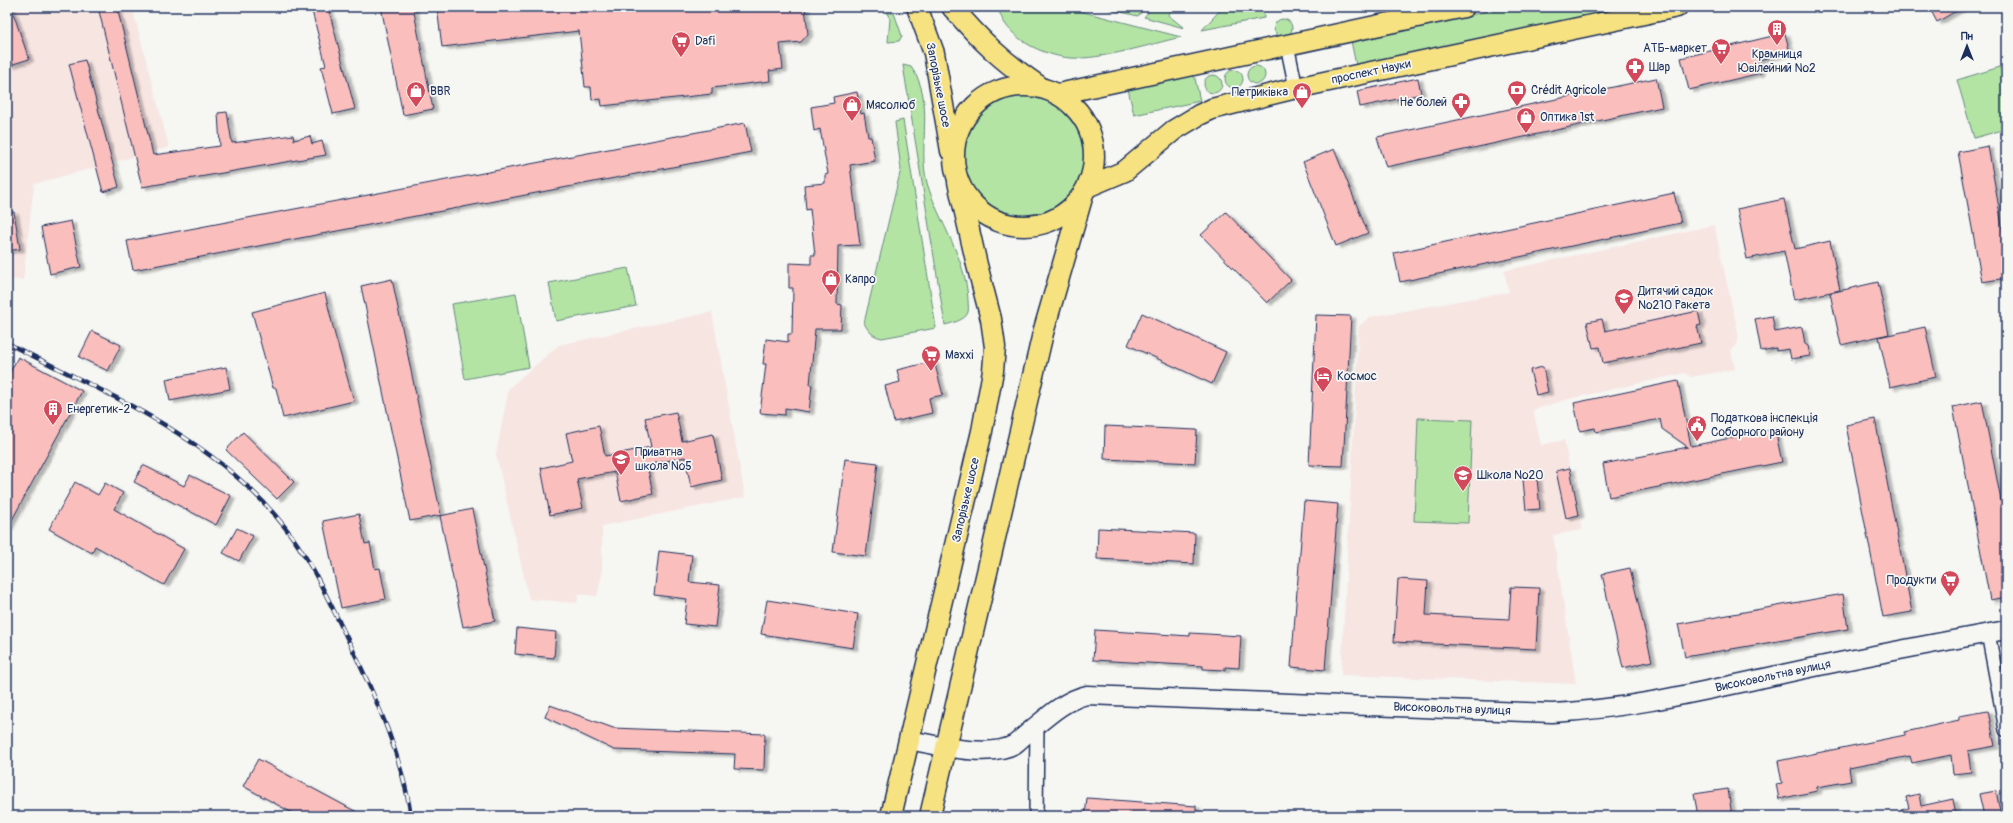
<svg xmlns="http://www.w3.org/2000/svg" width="2013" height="823" viewBox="0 0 2013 823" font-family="Pangolin,sans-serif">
  <defs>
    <filter id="shadow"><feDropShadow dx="4.5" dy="2.5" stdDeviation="1" flood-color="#0004"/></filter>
  </defs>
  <rect width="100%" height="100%" fill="#f6f6f2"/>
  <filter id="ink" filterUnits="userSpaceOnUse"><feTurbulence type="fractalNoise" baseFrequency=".025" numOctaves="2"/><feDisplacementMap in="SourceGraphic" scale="8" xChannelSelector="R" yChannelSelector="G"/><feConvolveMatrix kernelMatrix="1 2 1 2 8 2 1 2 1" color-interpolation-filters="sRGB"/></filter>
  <g filter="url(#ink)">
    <!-- built -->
    <path fill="#f7e5e2" d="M 7,7 L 132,7 L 169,147 L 34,184 L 23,280 L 7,279 Z
      M 1714,225 L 1738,333 L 1738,341 L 1731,351 L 1735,369 L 1691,377 L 1685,373 L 1568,399 L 1533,410 L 1541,445 L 1564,440 L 1582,530 L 1553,535 L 1576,684 L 1341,675 L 1359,326 L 1370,317 L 1509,292 L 1504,271 Z
      M 712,312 L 745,497 L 602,526 L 602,574 L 597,596 L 578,594 L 577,603 L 529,599 L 496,454 L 509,388 L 559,345 Z"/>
    <!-- green -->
    <path fill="#b3e4a4" stroke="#678a81" d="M 998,7 L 1064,7 L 1181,37 C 1151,44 1101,60 1071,58 C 1054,57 1033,49 1020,39 C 1009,30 1001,21 998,7 Z
      M 1100,7 L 1145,7 L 1138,16 Z
      M 1153,7 L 1174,7 L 1168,15 L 1184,28 L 1144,17 Z
      M 1223,7 L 1256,7 L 1264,14 L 1264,18 L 1202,30 Z
      M 1507,7 L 1630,7 L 1356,65 L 1351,41 Z
      M 887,13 L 894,13 L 902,36 L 899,41 L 888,42 L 890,19 Z
      M1274 28a9 9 0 1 1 18 0a9 9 0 1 1-18 0Z
      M 903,65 L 911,67 C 936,101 917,144 927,183 C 939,223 966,257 968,300 C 968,304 969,309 968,312 C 966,320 952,323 945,325 Z
      M1247 75a9 9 0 1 1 18 0a9 9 0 1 1-18 0Z
      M 2000,67 L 2006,88 L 2006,129 L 1974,138 L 1957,80 Z
      M1225 79a9 9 0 1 1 18 0a9 9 0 1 1-18 0Z
      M 1194,74 L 1200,101 L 1134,115 L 1128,89 Z
      M1204 84a9 9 0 1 1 18 0a9 9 0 1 1-18 0Z
      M962 156a61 61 0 1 1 122 0a61 61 0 1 1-122 0Z
      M 903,120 L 936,328 L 882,338 C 872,336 869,332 864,323 L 901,169 L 895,122 Z
      M 628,268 L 636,306 L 556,321 L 549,283 Z
      M 516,293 L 529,367 L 465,379 L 452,304 Z
      M 1418,418 L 1472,420 L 1468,523 L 1414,521 Z"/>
    <!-- building -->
    <path fill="#fabebc" stroke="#1b2f5e" filter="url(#shadow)" d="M 7,7 L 11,7 L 29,59 L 7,66 Z
      M 98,7 L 117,7 L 153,155 L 220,146 L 218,113 L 227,112 L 232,143 L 293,135 L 294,140 L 310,136 L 312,144 L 322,141 L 326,155 L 142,187 Z
      M 311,7 L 328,7 L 355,109 L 333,114 L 321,67 L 326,66 Z
      M 381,7 L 413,7 L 433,109 L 403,115 Z
      M 437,7 L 805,7 L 808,34 L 801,42 L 780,44 L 783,69 L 769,71 L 770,81 L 712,88 L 712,94 L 602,106 L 601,99 L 592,100 L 591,87 L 585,87 L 579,31 L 442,47 Z
      M 1929,7 L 1963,7 L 1937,22 Z
      M 1785,33 L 1790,53 L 1758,60 L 1761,73 L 1689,90 L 1681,58 Z
      M 85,60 L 119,187 L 103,192 L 69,64 Z
      M 1418,78 L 1421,94 L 1360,107 L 1357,91 Z
      M 1656,78 L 1662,107 L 1386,167 L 1377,137 Z
      M 857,92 L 861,114 L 864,113 L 868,137 L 871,137 L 875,161 L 850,165 L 860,245 L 838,246 L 837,304 L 842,305 L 841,329 L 815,329 L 810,385 L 812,385 L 809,412 L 785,408 L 785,415 L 760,413 L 766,364 L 763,364 L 766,339 L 788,342 L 788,334 L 792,334 L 793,288 L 789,288 L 789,263 L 811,264 L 811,255 L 815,255 L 810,209 L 806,210 L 804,185 L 825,183 L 825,175 L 828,174 L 820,129 L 814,131 L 811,107 L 834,103 L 833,97 Z
      M 745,123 L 751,152 L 133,270 L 127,241 Z
      M 1988,146 L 2006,248 L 2006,278 L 1982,282 L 1958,152 Z
      M 1334,149 L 1368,233 L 1336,246 L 1303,162 Z
      M 1674,193 L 1681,223 L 1400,282 L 1394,253 Z
      M 1784,199 L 1795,249 L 1830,241 L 1840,290 L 1794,300 L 1784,251 L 1747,259 L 1737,209 Z
      M 7,212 L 14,212 L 20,249 L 7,251 Z
      M 1226,212 L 1291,280 L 1267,303 L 1201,235 Z
      M 71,221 L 81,267 L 50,274 L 41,227 Z
      M 392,279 L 441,515 L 410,521 L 361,286 Z
      M 1878,282 L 1889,334 L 1841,345 L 1830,293 Z
      M 325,293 L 335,335 L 354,401 L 283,418 L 276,388 L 273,388 L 252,312 Z
      M 1698,311 L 1701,325 L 1697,326 L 1701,343 L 1603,363 L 1600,347 L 1593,348 L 1587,322 L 1602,319 L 1605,331 Z
      M 1142,313 L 1226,352 L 1212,384 L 1128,345 Z
      M 1316,315 L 1351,316 L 1343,466 L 1309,465 Z
      M 1772,316 L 1775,332 L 1802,327 L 1805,344 L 1808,346 L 1810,356 L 1791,359 L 1789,349 L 1776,351 L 1776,348 L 1761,351 L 1755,319 Z
      M 1925,327 L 1936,377 L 1890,387 L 1879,337 Z
      M 92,331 L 121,345 L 108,371 L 79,357 Z
      M 18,357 L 82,391 L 7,529 L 7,378 Z
      M 934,361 L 943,395 L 929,398 L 932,413 L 894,422 L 885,386 L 900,382 L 897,370 Z
      M 226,367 L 230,389 L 170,401 L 166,379 Z
      M 1543,367 L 1548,392 L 1536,395 L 1530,370 Z
      M 1678,381 L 1691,446 L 1775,429 L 1782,462 L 1609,497 L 1603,464 L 1688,447 L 1662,429 L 1660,419 L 1596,432 L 1595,428 L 1580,431 L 1574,403 Z
      M 1982,401 L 2006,527 L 2006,597 L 1990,600 L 1953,407 Z
      M 676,412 L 682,441 L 713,434 L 722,480 L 691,487 L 685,457 L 647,465 L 653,494 L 621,501 L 615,472 L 577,479 L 583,508 L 550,515 L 541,468 L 572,461 L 566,433 L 599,426 L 605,456 L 651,447 L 645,418 Z
      M 1875,419 L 1912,612 L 1883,617 L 1846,425 Z
      M 1105,426 L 1197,430 L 1195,463 L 1104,459 Z
      M 243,432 L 294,482 L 277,499 L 226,450 Z
      M 845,459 L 878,463 L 866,556 L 833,552 Z
      M 143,465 L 184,486 L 190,475 L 231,496 L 216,525 L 134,482 Z
      M 1570,468 L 1579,515 L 1566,518 L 1556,471 Z
      M 1537,478 L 1540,509 L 1526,510 L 1523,480 Z
      M 75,482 L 98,495 L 105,483 L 123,493 L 114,509 L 184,549 L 164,585 L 95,546 L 92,553 L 49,529 Z
      M 1304,501 L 1338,504 L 1325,670 L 1291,667 Z
      M 472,509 L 495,621 L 463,627 L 440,516 Z
      M 359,514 L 365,544 L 370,543 L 375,569 L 380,568 L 386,599 L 341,608 L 323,521 Z
      M 237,528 L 253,536 L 239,561 L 223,553 Z
      M 1098,528 L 1195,533 L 1194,564 L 1097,559 Z
      M 659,551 L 692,555 L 689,582 L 720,585 L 715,627 L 684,624 L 687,599 L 654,595 Z
      M 1630,568 L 1652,661 L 1623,668 L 1602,574 Z
      M 1398,579 L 1428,581 L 1426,615 L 1509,619 L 1511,587 L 1539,588 L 1536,649 L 1394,642 Z
      M 1843,594 L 1848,629 L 1685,657 L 1678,624 Z
      M 767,600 L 858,614 L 853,648 L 761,634 Z
      M 517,628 L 556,632 L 554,658 L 515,654 Z
      M 1095,630 L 1190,636 L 1190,633 L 1241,636 L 1239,668 L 1225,667 L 1225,670 L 1203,669 L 1203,666 L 1093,660 Z
      M 550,705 L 613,728 L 765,734 L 764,770 L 734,769 L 735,754 L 614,750 L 545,717 Z
      M 1988,711 L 1995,746 L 1968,751 L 1971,772 L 1953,774 L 1951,755 L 1912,763 L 1910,756 L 1849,768 L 1851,781 L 1817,787 L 1817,791 L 1779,799 L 1776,784 L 1782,783 L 1778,761 L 1905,735 L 1905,732 L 1959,720 L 1959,716 Z
      M 258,759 L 364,816 L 298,816 L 243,786 Z
      M 1728,789 L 1732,816 L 1698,816 L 1694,794 Z
      M 1996,791 L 2001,816 L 1984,816 L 1979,794 Z
      M 1919,794 L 1921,806 L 1953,799 L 1956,816 L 1902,816 L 1901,810 L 1909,808 L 1906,797 Z
      M 1087,798 L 1196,806 L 1196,816 L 1085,816 Z"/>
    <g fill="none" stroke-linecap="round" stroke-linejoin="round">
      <!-- minor casing -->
      <g stroke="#1b2f5e" stroke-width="16">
        <path id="minor" d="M 1287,45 L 1296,88
          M 1988,633 L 2006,730
          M 1036,816 L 1037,725"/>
      </g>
      <!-- secondary casing -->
      <g stroke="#1b2f5e" stroke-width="21">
        <path id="secondary" d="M 909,740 C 936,745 990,759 1015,744 C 1020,740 1026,734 1031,730 C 1049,715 1065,700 1087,695 L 1552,713 C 1628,709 1703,691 1778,675 C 1854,658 1930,644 2006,630"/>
      </g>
      <!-- primary casing -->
      <g stroke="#1b2f5e" stroke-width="23">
        <path id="primary" d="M 917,7 L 934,53 L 951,151
          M 952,7 C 981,41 1002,61 1039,86
          M954 156a70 70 0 1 1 140 0a70 70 0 1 1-140 0Z
          M 1058,94 L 1464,7
          M 1087,187 L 1125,171 L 1174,130 L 1199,115 L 1212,109 L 1296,88 L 1677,7
          M 891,816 L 982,431 L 993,371 L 995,347 L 991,319 L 977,265 L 958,182
          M 930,816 L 1043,333 L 1082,198"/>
      </g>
      <!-- minor -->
      <use href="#minor" stroke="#f6f6f2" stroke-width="13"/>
      <!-- secondary -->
      <use href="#secondary" stroke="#f6f6f2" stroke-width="18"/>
      <!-- primary -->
      <use href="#primary" stroke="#f7e281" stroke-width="20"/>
      <!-- rail casing -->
      <g stroke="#1b2f5e" stroke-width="4.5">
        <path id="rail" d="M 7,343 C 105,393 214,437 284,526 C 312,561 331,606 351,646 C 377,700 402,757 411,816"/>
      </g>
      <!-- rail -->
      <use href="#rail" stroke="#f6f6f2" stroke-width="3" stroke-dasharray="9" stroke-linecap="butt"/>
    </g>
  </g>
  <!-- icons -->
  <defs>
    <g id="building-pin" transform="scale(1)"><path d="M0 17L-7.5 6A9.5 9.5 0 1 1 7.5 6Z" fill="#d1495b" stroke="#f6f6f2"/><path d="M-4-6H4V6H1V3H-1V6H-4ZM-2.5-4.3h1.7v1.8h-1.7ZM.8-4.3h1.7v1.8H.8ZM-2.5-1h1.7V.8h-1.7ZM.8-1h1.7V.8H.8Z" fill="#fff"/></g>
    <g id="supermarket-pin" transform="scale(1)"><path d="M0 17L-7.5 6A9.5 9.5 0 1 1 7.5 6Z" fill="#d1495b" stroke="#f6f6f2"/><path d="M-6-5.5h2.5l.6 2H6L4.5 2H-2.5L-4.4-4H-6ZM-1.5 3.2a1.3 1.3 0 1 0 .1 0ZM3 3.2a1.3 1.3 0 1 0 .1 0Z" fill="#fff"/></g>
    <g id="pharmacy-pin" transform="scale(1)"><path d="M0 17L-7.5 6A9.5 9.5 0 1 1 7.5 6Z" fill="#d1495b" stroke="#f6f6f2"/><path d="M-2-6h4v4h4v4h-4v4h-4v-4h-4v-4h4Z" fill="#fff"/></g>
    <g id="bank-pin" transform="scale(1)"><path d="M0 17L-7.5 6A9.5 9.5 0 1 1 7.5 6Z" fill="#d1495b" stroke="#f6f6f2"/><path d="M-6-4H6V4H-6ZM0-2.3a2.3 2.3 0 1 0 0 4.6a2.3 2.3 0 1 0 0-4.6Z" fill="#fff"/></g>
    <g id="shop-pin" transform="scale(1)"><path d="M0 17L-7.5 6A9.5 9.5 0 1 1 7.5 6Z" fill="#d1495b" stroke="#f6f6f2"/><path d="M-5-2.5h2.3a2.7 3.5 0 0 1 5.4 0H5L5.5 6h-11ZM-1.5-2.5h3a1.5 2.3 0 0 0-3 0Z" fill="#fff"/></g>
    <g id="school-pin" transform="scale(1)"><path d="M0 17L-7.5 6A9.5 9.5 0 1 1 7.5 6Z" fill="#d1495b" stroke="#f6f6f2"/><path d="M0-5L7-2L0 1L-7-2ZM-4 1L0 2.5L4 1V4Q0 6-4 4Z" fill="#fff"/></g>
    <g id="hotel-pin" transform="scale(1)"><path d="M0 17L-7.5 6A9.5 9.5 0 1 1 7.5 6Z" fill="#d1495b" stroke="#f6f6f2"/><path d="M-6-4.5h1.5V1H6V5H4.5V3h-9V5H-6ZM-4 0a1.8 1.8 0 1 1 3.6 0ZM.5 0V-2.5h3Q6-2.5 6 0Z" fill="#fff"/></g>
    <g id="civic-pin" transform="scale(1)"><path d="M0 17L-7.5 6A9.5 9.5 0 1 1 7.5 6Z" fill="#d1495b" stroke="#f6f6f2"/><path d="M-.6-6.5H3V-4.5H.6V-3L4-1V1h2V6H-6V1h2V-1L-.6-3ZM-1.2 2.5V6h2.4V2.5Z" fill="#fff"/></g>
  </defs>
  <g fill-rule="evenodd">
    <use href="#building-pin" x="1777" y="29"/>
    <use href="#supermarket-pin" x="681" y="41"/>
    <use href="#supermarket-pin" x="1721" y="48"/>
    <use href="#pharmacy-pin" x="1635" y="67"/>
    <use href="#bank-pin" x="1517" y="90"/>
    <use href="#shop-pin" x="416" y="91"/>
    <use href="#shop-pin" x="1302" y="92"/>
    <use href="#pharmacy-pin" x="1461" y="102"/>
    <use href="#shop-pin" x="852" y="105"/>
    <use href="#shop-pin" x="1526" y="117"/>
    <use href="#shop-pin" x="831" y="279"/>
    <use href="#school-pin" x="1624" y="298"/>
    <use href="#supermarket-pin" x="931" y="355"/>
    <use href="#hotel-pin" x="1323" y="376"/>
    <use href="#building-pin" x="53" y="409"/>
    <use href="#civic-pin" x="1697" y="425"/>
    <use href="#school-pin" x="621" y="459"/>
    <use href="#school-pin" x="1463" y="475"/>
    <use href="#supermarket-pin" x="1950" y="580"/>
  </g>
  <g text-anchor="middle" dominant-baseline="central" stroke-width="3.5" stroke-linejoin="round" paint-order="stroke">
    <!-- poi labels -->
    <g font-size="12" fill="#1b2f5e" stroke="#f6f6f2" text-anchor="start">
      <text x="695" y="41">Dafi</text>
      <text x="1707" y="48" text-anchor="end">АТБ-маркет</text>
      <text x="1777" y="54" text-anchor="middle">Крамниця<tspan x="1777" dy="14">Ювілейний №2</tspan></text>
      <text x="1649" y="67">Шар</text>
      <text x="1531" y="90">Crédit Agricole</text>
      <text x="430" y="91">BBR</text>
      <text x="1288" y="92" text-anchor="end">Петриківка</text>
      <text x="1447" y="102" text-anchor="end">Не болей</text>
      <text x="866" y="105">Мясолюб</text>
      <text x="1540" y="117">Оптика 1st</text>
      <text x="845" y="279">Капро</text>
      <text x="1638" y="291">Дитячий садок<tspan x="1638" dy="14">№210 Ракета</tspan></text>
      <text x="945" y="355">Maxxi</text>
      <text x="1337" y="376">Космос</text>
      <text x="67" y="409">Енергетик-2</text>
      <text x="1711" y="418">Податкова інспекція<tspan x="1711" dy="14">Соборного району</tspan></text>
      <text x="635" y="452">Приватна<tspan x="635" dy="14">школа №5</tspan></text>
      <text x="1477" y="475">Школа №20</text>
      <text x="1936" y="580" text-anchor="end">Продукти</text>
    </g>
    <!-- street labels -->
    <g font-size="12" fill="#1b2f5e" stroke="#f6f6f2">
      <text transform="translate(1371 72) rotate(-12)">проспект Науки</text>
      <text transform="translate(938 85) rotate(79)">Запорізьке шосе</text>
      <text transform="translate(966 500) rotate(-77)">Запорізьке шосе</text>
      <text transform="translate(1773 676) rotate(-12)">Високовольтна вулиця</text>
      <text transform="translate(1452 709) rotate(2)">Високовольтна вулиця</text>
    </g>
  </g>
  <!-- margin -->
  <rect width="2013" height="823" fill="none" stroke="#f6f6f2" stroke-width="24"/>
  <rect x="12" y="12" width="1989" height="799" fill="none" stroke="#1b2f5e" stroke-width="1.5" filter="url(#ink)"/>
  <!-- north arrow -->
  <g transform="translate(1967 46)" stroke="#f6f6f2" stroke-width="3" paint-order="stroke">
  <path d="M0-3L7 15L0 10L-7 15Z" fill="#1b2f5e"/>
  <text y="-6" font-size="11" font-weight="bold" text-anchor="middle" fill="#1b2f5e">Пн</text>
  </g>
</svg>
